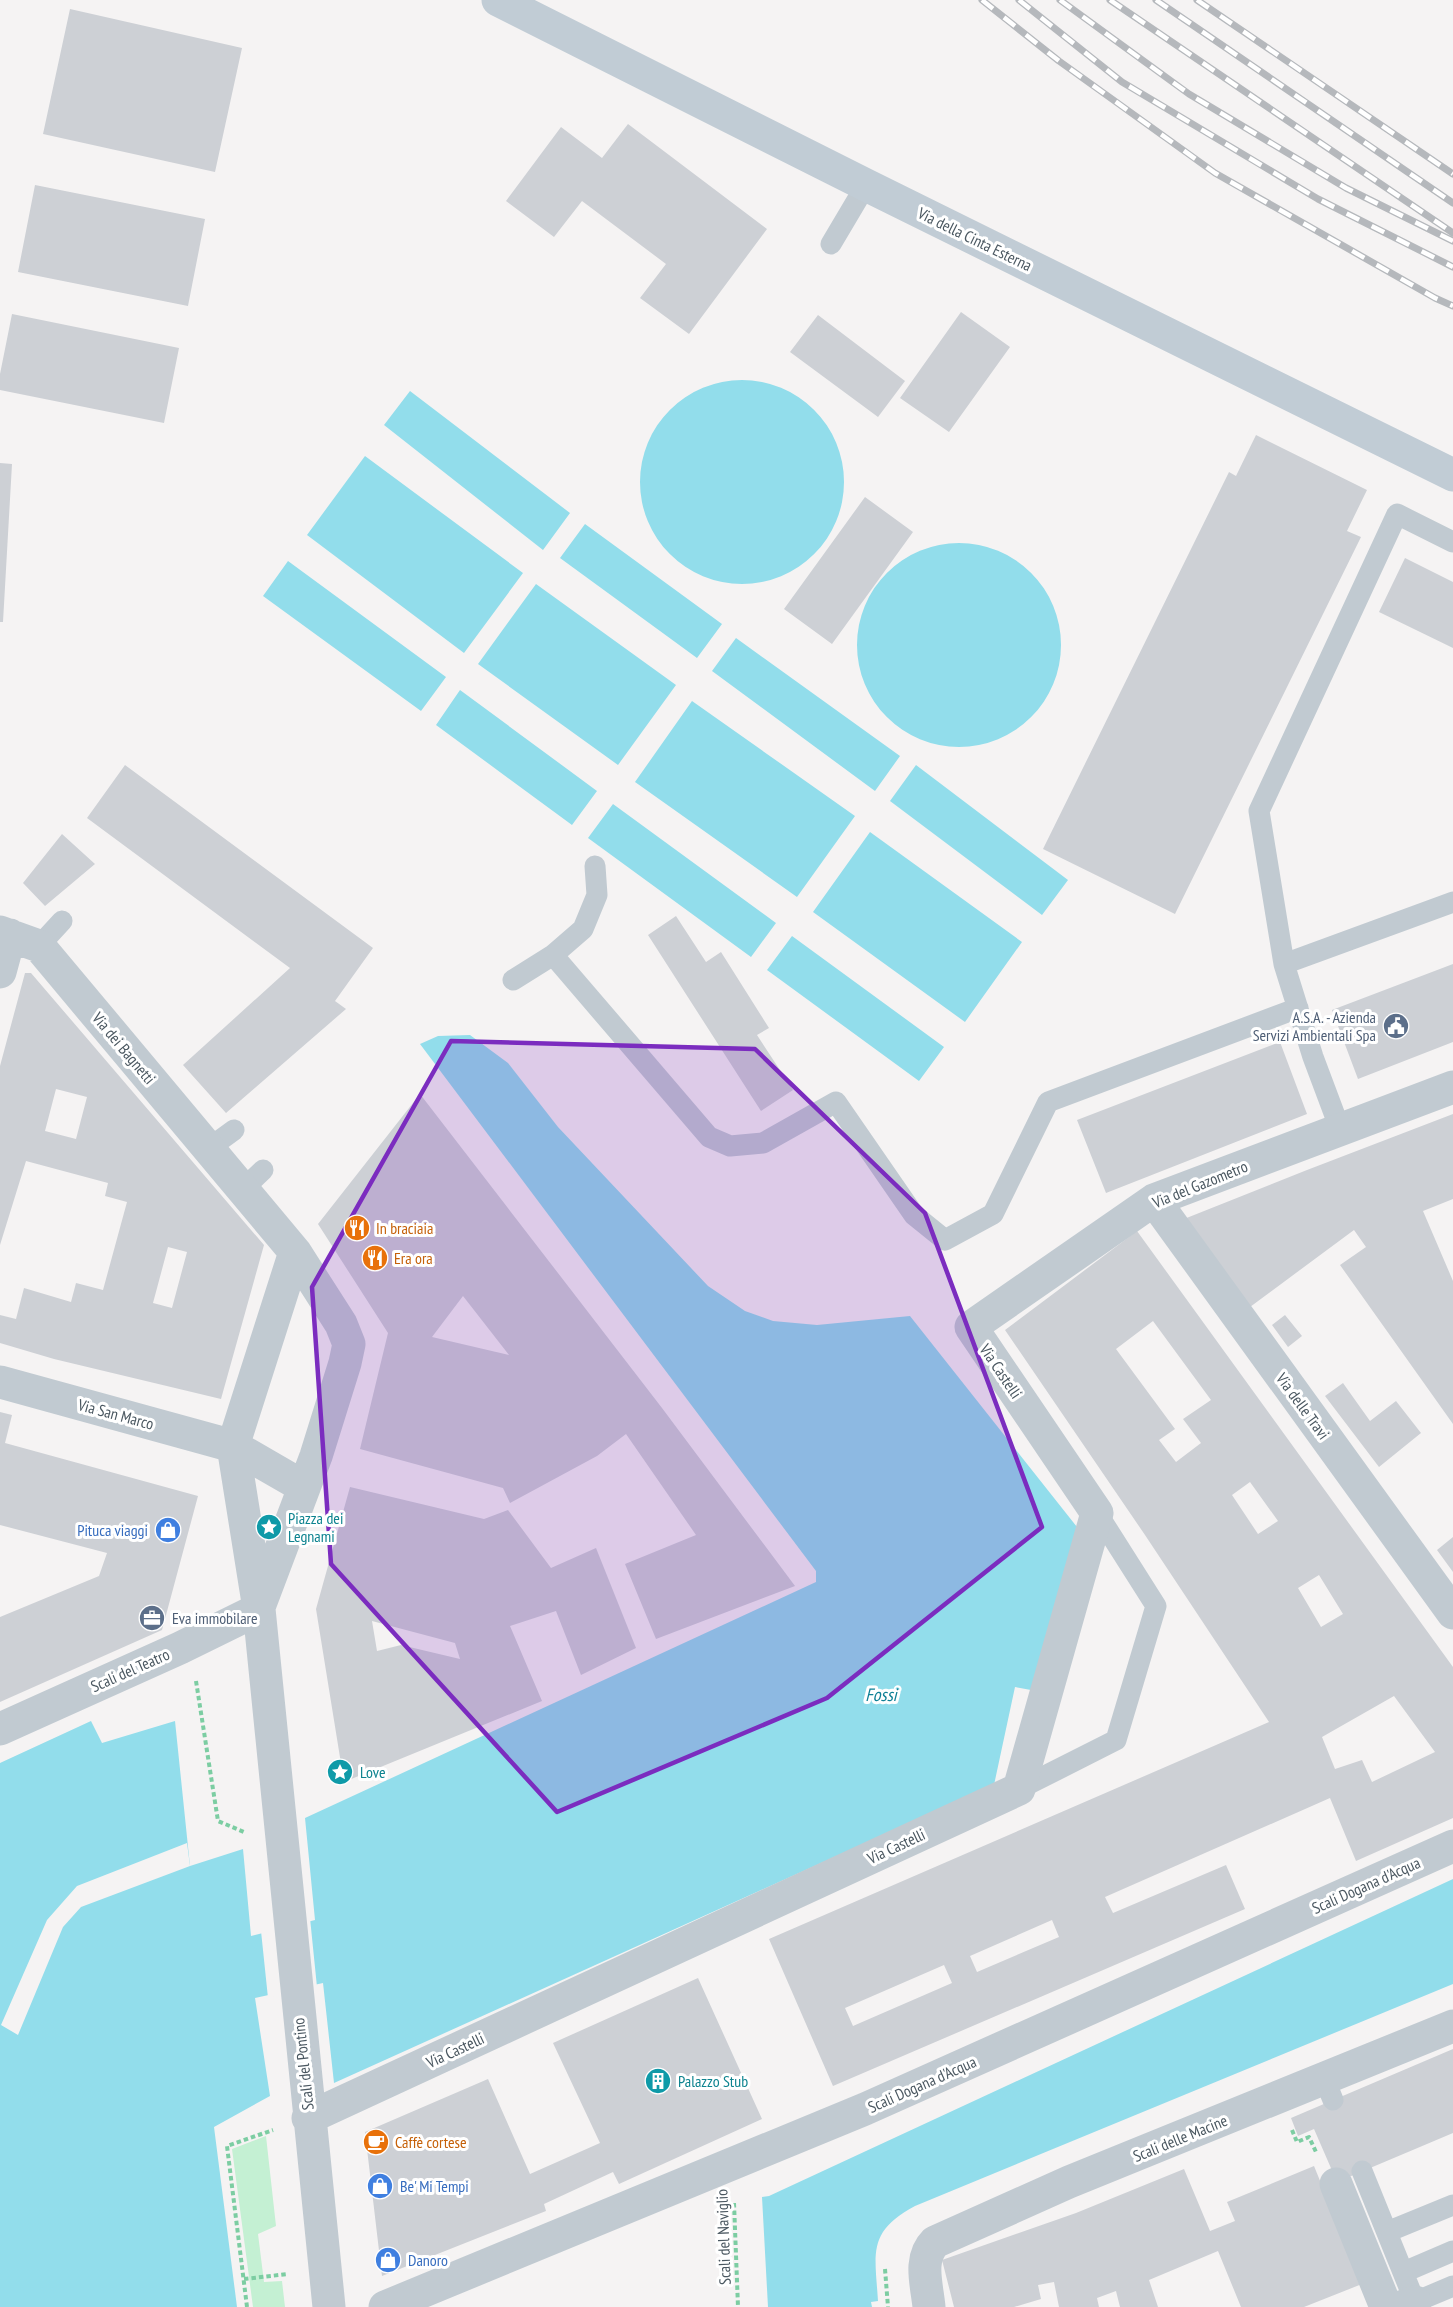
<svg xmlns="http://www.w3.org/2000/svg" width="1453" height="2307" viewBox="0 0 1453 2307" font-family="'PT Sans Narrow',sans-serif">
  <rect width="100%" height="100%" fill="#f5f3f3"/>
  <!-- green -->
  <path fill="#c4f0d3" d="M 266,2136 L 276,2226 L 258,2234 L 264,2282 L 282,2281 L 285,2307 L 253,2307 L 232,2149 Z"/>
  <!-- water -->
  <path fill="#92ddeb" d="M640 482a102 102 0 1 1 204 0a102 102 0 1 1-204 0Z
    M 410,391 L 570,513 L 543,550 L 384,425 Z
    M 365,456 L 523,573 L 464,653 L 307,535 Z
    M 585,524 L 722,624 L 697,658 L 560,558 Z
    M857 645a102 102 0 1 1 204 0a102 102 0 1 1-204 0Z
    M 288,561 L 446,677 L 421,711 L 263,596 Z
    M 536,584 L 676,685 L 618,765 L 478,664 Z
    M 736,638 L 900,756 L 875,791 L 712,671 Z
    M 460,690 L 597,791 L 572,825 L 436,725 Z
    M 692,701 L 855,816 L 797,897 L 635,782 Z
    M 916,765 L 1068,880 L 1042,915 L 890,801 Z
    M 613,804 L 776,923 L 751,957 L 588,838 Z
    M 870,832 L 1022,942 L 965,1022 L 813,912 Z
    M 792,936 L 944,1047 L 919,1081 L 767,970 Z
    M 470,1035 L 508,1063 L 558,1127 L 708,1286 L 745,1311 L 773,1321 L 817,1325 L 910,1316 L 1077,1527 L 1031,1690 L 1015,1687 L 994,1785 L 334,2083 L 323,1983 L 255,1998 L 270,2096 L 214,2127 L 237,2307 L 0,2307 L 0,1763 L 91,1721 L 102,1743 L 175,1721 L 190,1866 L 243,1849 L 251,1936 L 315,1920 L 305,1818 L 816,1582 L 816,1571 L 420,1044 L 438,1036 Z
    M 1453,1879 L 1453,1984 L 915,2206 C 867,2232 875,2253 878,2301 L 871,2302 L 872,2307 L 768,2307 L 762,2197 L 769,2196 Z"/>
  <!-- pier -->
  <path fill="#f5f3f3" d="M 187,1843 L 190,1866 L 81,1907 L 63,1927 L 18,2035 L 1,2025 L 47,1920 L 77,1886 Z
    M 310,1918 L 317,1987 L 268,1998 L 261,1931 Z"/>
  <!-- building -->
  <path fill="#cdd0d5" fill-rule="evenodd" d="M 70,9 L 242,48 L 215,172 L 43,134 Z
    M 628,124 L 767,229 L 689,334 L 640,298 L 666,264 L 582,201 L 554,237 L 506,201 L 561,127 L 602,158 Z
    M 35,185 L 205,219 L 188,306 L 18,272 Z
    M 961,312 L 1010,347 L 949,432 L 900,398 Z
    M 12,314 L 179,348 L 164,423 L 0,390 L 0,374 Z
    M 818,315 L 905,381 L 878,417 L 790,352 Z
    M 1256,435 L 1367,490 L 1347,531 L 1361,537 L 1175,914 L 1043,849 L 1229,472 L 1236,476 Z
    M 0,463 L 12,464 L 3,622 L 0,622 Z
    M 865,497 L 913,532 L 832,644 L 784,609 Z
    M 1405,558 L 1453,582 L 1453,648 L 1379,612 Z
    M 125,765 L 373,948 L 335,1001 L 346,1009 L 226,1113 L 183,1065 L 290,968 L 87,818 Z
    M 62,834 L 95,864 L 45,906 L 23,883 Z
    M 676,916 L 706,962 L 721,952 L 769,1028 L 757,1035 L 793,1090 L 761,1111 L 648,935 Z
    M 1453,964 L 1453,1042 L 1358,1079 L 1332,1010 Z
    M 25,973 L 31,973 L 264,1245 L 221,1399 L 54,1359 L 0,1343 L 0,1315 L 16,1319 L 24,1288 L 71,1302 L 76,1283 L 103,1290 L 127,1202 L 105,1196 L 108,1183 L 26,1161 L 0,1245 L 0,1066 ZM 56,1089 L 87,1097 L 76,1139 L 45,1131 ZM 168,1247 L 187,1252 L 172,1308 L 153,1303 Z
    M 1280,1042 L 1307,1114 L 1106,1193 L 1077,1120 Z
    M 420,1094 L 662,1408 L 795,1586 L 656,1639 L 625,1564 L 696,1535 L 626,1434 L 597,1456 L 510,1503 L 503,1488 L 360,1449 L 388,1333 L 318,1224 ZM 463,1296 L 509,1355 L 432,1337 Z
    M 1453,1114 L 1453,1199 L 1423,1211 L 1453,1281 L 1453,1424 L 1340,1265 L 1366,1247 L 1354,1230 L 1250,1307 L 1184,1219 L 1307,1170 Z
    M 1137,1231 L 1453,1667 L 1453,1818 L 1356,1861 L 1330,1798 L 1105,1897 L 1113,1913 L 1226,1865 L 1245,1909 L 833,2086 L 769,1939 L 1269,1722 L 1145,1535 L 1005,1330 ZM 1153,1321 L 1211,1400 L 1183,1419 L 1201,1443 L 1176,1462 L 1159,1440 L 1175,1429 L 1116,1349 ZM 1250,1482 L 1278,1521 L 1258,1534 L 1232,1495 ZM 1319,1575 L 1343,1614 L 1321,1627 L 1298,1588 ZM 1394,1696 L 1435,1752 L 1372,1782 L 1362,1760 L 1335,1769 L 1322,1737 ZM 1052,1920 L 1059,1937 L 977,1972 L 970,1956 ZM 944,1965 L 952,1983 L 853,2026 L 845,2008 Z
    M 1285,1315 L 1302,1336 L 1288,1347 L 1272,1325 Z
    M 1343,1383 L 1370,1421 L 1396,1401 L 1421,1433 L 1379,1467 L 1325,1396 Z
    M 0,1412 L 12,1415 L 5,1443 L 198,1496 L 162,1630 L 0,1702 L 0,1617 L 99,1576 L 107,1553 L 0,1525 Z
    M 350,1487 L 484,1519 L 508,1510 L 551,1568 L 596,1548 L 636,1648 L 581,1675 L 556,1611 L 510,1626 L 542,1701 L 344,1782 L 316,1609 ZM 372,1621 L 455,1643 L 460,1659 L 401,1645 L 377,1651 Z
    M 1453,1537 L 1453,1572 L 1437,1550 Z
    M 698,1978 L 762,2119 L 619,2184 L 613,2172 L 544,2204 L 546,2211 L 382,2276 L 365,2132 L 488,2079 L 530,2174 L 600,2143 L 553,2043 Z
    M 1453,2049 L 1453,2133 L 1337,2182 L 1314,2129 L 1298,2136 L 1291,2118 Z
    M 1314,2166 L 1362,2284 L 1304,2307 L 1241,2307 L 1218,2251 L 1149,2280 L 1158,2307 L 1120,2307 L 1116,2291 L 1097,2298 L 1099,2307 L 1059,2307 L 1054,2282 L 1038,2285 L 1041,2299 L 1014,2307 L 954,2307 L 942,2260 L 1076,2213 L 1184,2169 L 1210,2231 L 1235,2221 L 1227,2202 Z"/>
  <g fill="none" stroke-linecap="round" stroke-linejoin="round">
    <!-- path -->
    <path stroke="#7ccda2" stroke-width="4" stroke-dasharray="4.5 3" stroke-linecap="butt" d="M 196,1681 L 218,1821 L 244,1832
      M 1292,2130 L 1297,2142 L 1309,2137 L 1316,2152
      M 734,2203 L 738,2307
      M 885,2269 L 888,2307
      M 244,2279 L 288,2274
      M 247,2307 L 227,2146 L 273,2130"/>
    <!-- lane -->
    <path stroke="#c1cad1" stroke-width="21" d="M 831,244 L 866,185
      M 39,946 L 62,921
      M 553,955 L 583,929 L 597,895 L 595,866
      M 1284,964 L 1259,811 L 1397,514 L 1453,542
      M 513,980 L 553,955 L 709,1137 L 730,1146 L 763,1143 L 836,1102 L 914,1215 L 945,1240 L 993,1214 L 1048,1102 L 1298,1008
      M 1340,1129 L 1313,1057 L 1284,964 L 1453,902
      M 208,1149 L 234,1130
      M 242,1190 L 263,1170
      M 1019,1789 L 1116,1740 L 1156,1606 L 1097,1513
      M 1324,2078 L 1333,2100
      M 1362,2171 L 1415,2302 L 1453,2286
      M 1387,2232 L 1453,2205
      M 1404,2272 L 1453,2251"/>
    <!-- street -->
    <path stroke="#c1cad1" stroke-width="33" d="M 0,932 L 39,946 L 295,1252 L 341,1324 L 349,1344 L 345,1363 L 316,1456 L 259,1607
      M 0,972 L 10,935
      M 1154,1200 L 1453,1613
      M 295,1252 L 233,1446 L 259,1609 L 329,2307
      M 0,1382 L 233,1446 L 304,1487
      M 0,1729 L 180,1648 L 259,1609
      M 308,2118 L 1019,1789 L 1097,1513 L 971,1327 L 1154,1200 L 1453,1087
      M 1336,2184 L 1386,2307
      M 385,2307 L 865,2109 L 1453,1846
      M 929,2307 C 927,2285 918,2259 935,2242 L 1069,2182 L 1453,2026
      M 1401,2307 L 1415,2302"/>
    <!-- secondary -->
    <path stroke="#c1ccd5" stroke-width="33" d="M 498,0 L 866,185 L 1453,475"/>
    <!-- rail casing -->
    <g stroke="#b5b8bc" stroke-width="7">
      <path id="rail" d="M 982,0 L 1059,61 L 1215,173 L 1435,298 L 1453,306
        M 1019,0 L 1122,82 L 1318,199 L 1453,267
        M 1060,0 L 1189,94 L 1346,188 L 1453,241
        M 1110,0 L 1453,233
        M 1156,0 L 1453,203
        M 1197,0 L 1453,174"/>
    </g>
    <!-- rail -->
    <use href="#rail" stroke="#fff" stroke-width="4.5" stroke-dasharray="14" stroke-linecap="butt"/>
  </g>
  <!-- marked area -->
  <path fill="#7b2cbf" fill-opacity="0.2" stroke="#7b2cbf" stroke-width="4.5" stroke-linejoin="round" d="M 451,1041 L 755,1049 L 925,1213 L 1042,1527 L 827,1698 L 557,1812 L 331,1564 L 312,1287 Z"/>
  <!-- icons -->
  <defs>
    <g id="civic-disc" transform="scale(1.35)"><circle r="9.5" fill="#5c6f8a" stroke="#fff"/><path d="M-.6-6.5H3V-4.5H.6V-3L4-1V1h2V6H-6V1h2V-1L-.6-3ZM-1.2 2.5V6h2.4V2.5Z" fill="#fff"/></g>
    <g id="restaurant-disc" transform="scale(1.35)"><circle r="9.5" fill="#e8710a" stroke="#fff"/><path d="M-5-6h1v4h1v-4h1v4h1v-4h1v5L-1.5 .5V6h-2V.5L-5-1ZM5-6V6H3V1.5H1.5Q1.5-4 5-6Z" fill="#fff"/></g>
    <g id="sight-disc" transform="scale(1.35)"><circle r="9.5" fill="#0f9aa8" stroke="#fff"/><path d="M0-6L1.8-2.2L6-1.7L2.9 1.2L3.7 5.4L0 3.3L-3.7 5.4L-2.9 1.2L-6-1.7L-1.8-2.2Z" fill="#fff"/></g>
    <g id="shop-disc" transform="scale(1.35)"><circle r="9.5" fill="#3f7fe0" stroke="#fff"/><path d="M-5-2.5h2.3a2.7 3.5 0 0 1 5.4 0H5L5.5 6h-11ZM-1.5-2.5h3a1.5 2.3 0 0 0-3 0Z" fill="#fff"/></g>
    <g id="office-disc" transform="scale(1.35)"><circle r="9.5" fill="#5c6f8a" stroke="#fff"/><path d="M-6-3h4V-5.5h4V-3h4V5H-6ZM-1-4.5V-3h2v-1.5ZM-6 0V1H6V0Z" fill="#fff"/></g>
    <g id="building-disc" transform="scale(1.35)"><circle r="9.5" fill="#0f9aa8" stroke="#fff"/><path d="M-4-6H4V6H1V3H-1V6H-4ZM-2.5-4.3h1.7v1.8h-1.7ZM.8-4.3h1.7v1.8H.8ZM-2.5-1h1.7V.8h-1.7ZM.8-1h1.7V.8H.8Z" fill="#fff"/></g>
    <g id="cafe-disc" transform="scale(1.35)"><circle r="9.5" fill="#e8710a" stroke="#fff"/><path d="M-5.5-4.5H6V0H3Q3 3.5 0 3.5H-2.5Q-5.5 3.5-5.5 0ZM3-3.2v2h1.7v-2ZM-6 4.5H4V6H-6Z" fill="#fff"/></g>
  </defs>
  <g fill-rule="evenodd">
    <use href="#civic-disc" x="1396" y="1026"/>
    <use href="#restaurant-disc" x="357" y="1228"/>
    <use href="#restaurant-disc" x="375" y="1258"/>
    <use href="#sight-disc" x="269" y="1527"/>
    <use href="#shop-disc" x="168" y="1530"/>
    <use href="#office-disc" x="152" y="1618"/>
    <use href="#sight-disc" x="340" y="1772"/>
    <use href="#building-disc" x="658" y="2081"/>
    <use href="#cafe-disc" x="376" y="2142"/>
    <use href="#shop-disc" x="380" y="2186"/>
    <use href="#shop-disc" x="388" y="2260"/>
  </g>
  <g text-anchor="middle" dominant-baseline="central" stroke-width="6" stroke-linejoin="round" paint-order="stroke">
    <!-- street labels -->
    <g font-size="16" fill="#4a5760" stroke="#fff">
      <text transform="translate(975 239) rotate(26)">Via della Cinta Esterna</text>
      <text transform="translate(124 1048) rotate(50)">Via dei Bagnetti</text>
      <text transform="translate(1200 1184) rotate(-22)">Via del Gazometro</text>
      <text transform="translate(1001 1371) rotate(56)">Via Castelli</text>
      <text transform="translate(1303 1406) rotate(54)">Via delle Travi</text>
      <text transform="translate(116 1414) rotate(15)">Via San Marco</text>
      <text transform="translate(130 1670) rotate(-24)">Scali del Teatro</text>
      <text transform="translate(896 1846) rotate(-25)">Via Castelli</text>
      <text transform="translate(1366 1885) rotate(-24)">Scali Dogana d'Acqua</text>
      <text transform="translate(455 2050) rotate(-25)">Via Castelli</text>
      <text transform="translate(303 2064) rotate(-96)">Scali del Pontino</text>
      <text transform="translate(922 2084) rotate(-24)">Scali Dogana d'Acqua</text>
      <text transform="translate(1180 2138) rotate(-22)">Scali delle Macine</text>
      <text transform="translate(723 2237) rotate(-92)">Scali del Naviglio</text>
    </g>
    <!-- service labels -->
    <g font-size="16" fill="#4e5e75" stroke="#fff" text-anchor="end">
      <text x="1376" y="1017">A.S.A. - Azienda<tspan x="1376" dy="18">Servizi Ambientali Spa</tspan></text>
      <text x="172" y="1618" text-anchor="start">Eva immobilare</text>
    </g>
    <!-- food labels -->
    <g font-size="16" fill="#c56008" stroke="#fff" text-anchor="start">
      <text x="376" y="1228">In braciaia</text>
      <text x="394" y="1258">Era ora</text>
      <text x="395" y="2142">Caffè cortese</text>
    </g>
    <!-- culture labels -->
    <g font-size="16" fill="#0d838f" stroke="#fff" text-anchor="start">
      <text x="288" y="1518">Piazza dei<tspan x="288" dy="18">Legnami</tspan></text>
      <text x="360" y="1772">Love</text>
      <text x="678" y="2081">Palazzo Stub</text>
    </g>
    <!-- shop labels -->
    <g font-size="16" fill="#366cbe" stroke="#fff" text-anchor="start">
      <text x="148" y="1530" text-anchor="end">Pituca viaggi</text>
      <text x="400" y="2186">Be' Mi Tempi</text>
      <text x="408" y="2260">Danoro</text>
    </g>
    <!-- water labels -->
    <g font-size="18" font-style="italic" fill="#0f8096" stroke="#fff">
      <text x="881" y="1694">Fossi</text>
    </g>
  </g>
</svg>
